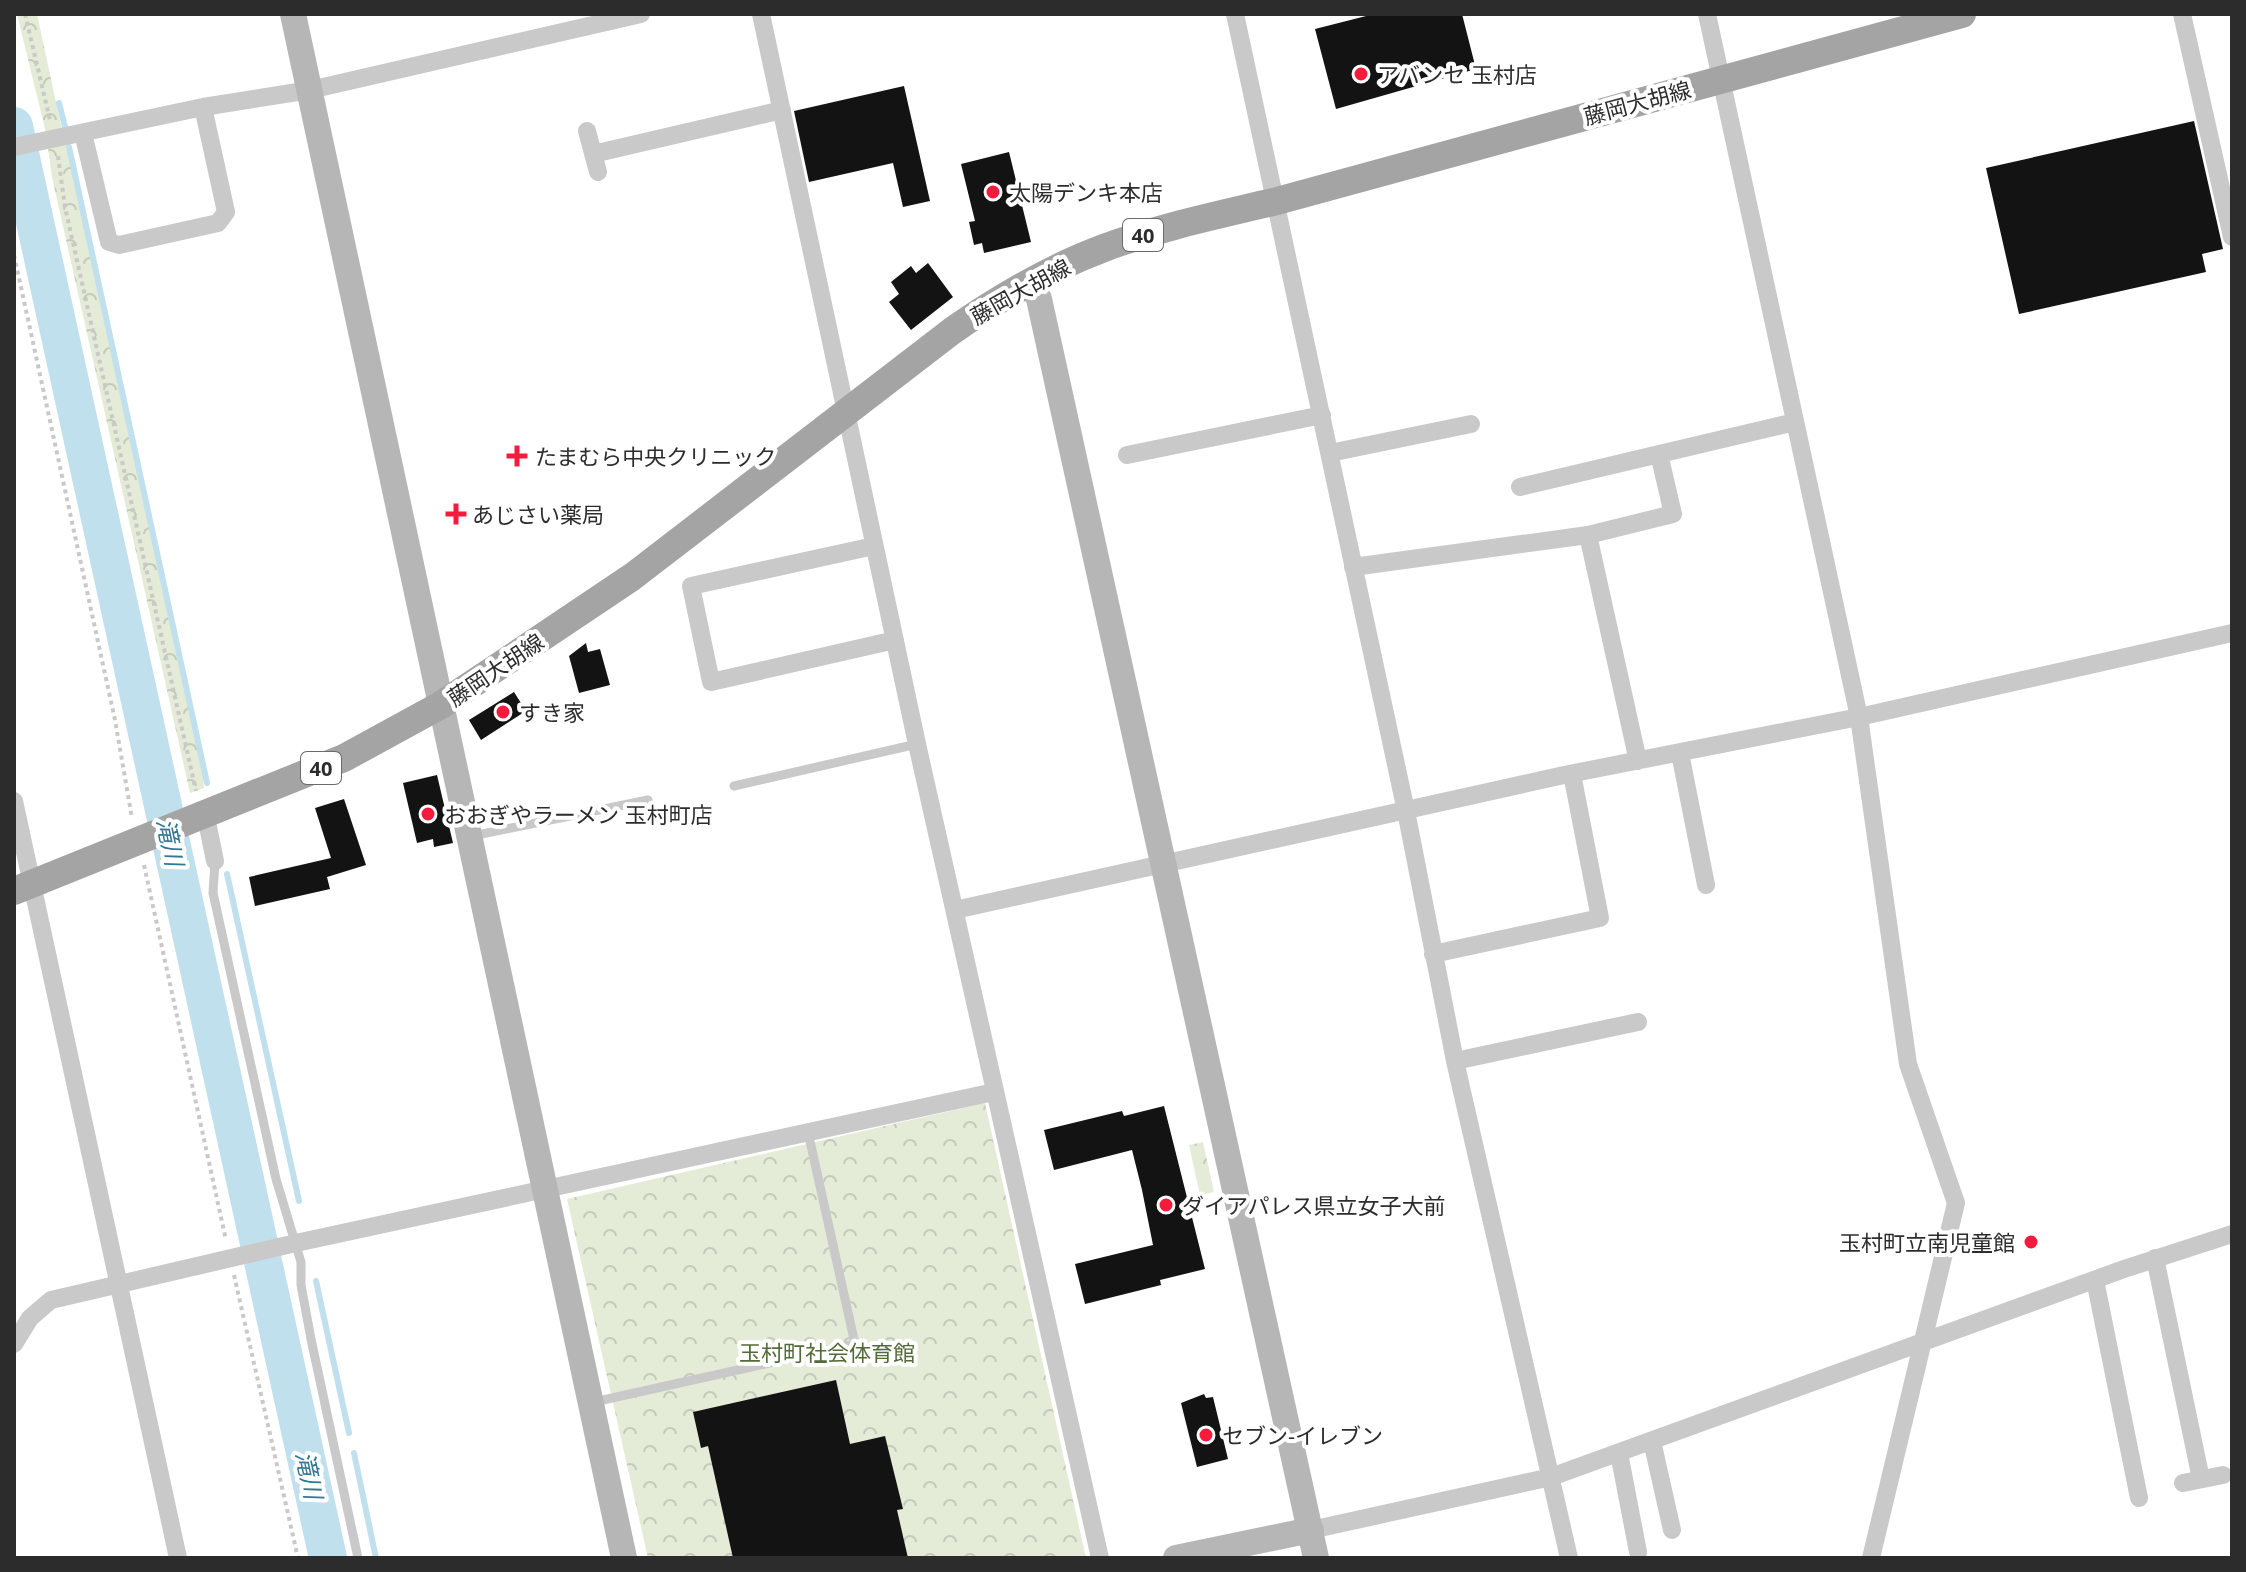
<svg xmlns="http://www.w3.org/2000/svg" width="2246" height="1572" viewBox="0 0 2246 1572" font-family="'Open Sans','Noto Sans JP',sans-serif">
  <defs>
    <pattern id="park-crowns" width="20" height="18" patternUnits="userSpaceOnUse" patternTransform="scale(2)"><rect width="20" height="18" fill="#e4ebd7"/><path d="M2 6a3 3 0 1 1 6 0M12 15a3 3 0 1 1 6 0" fill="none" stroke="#c4cab9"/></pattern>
  </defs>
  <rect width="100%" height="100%" fill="#fff"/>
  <!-- park -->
  <path fill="url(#park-crowns)" d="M 17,14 L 37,14 L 62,130 L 46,133 Z
    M 66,144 L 203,776 L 204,788 L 190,793 L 52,177 L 48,148 Z
    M 985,1103 L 1086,1558 L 648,1558 L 567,1199 Z
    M 1203,1142 L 1214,1192 L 1200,1195 L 1189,1145 Z"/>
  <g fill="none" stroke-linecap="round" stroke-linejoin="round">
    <!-- stream -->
    <path stroke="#c1e0ee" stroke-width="6" d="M 59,103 L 65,127
      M 69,147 L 207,783
      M 227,874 L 299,1201
      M 316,1281 L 349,1433
      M 354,1453 L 376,1558"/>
    <!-- river -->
    <path stroke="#c1e0ee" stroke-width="38" d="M 14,126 L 328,1558"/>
  </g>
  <!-- building -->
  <path fill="#131313" d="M 1374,14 L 1462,14 L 1476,69 L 1336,109 L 1315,29 Z
    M 904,86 L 930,201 L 903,207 L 893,163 L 809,182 L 794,111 Z
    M 2194,121 L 2223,249 L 2202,254 L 2206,272 L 2019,314 L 1986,168 Z
    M 1009,152 L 1031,242 L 984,253 L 982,243 L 974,245 L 969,222 L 975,221 L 961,164 Z
    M 928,263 L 953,297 L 911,330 L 889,302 L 899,294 L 891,282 L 911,266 L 916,273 Z
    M 586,643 L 588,652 L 600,649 L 610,685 L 579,693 L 569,656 Z
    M 514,692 L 526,711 L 481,740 L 469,720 Z
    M 437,775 L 453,843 L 434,847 L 433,839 L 417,843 L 403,783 Z
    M 344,799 L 366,865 L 327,877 L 330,889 L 255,906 L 249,877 L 331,858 L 315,808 Z
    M 1164,1106 L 1205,1269 L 1160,1280 L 1161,1285 L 1085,1304 L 1075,1264 L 1153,1245 L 1142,1190 L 1132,1150 L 1054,1170 L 1044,1130 L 1122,1111 L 1124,1116 Z
    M 836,1380 L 850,1444 L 885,1436 L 903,1509 L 897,1510 L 908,1558 L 733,1558 L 708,1446 L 701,1448 L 693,1412 Z
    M 1204,1394 L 1206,1398 L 1213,1397 L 1228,1459 L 1197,1467 L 1181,1403 Z"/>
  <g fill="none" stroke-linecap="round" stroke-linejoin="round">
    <!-- path -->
    <path stroke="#c9c9c9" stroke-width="4" stroke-dasharray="4 4" stroke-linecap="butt" d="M 25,14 L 50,120
      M 58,156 L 65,207 L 196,791
      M 14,255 L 115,720 L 132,818
      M 144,865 L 226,1240
      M 234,1275 L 298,1558"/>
    <!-- lane -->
    <path stroke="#c9c9c9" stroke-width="9" d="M 734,786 L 917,744
      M 472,836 L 648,800
      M 215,861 L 213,893 L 276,1179 L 301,1262 L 301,1285 L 311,1339 L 358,1558
      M 594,1402 L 855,1344 L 808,1132"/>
    <!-- street -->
    <path stroke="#c9c9c9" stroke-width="18" d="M 761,14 L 917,744 L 1100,1558
      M 1235,14 L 1406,811 L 1455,1061 L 1569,1558
      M 1707,14 L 1859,717 L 1908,1064 L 1956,1203 L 1871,1558
      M 2182,14 L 2232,237
      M 587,131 L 598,172
      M 83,133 L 109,242 L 119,245 L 218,223 L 226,212 L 203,107
      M 14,147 L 203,107 L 310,90 L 641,14
      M 593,154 L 782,110
      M 1330,453 L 1471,424
      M 1127,455 L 1322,415
      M 1520,487 L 1795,422
      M 874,546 L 691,586 L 711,682 L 895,640
      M 1353,567 L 1588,535
      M 1680,753 L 1706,885
      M 1638,761 L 1588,535 L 1673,514 L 1659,454
      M 14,801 L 178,1558
      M 205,812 L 215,861
      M 955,910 L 1564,775 L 1859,717 L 2232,633
      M 1433,954 L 1600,918 L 1572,774
      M 1455,1061 L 1638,1022
      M 2155,1258 L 2201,1479
      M 2095,1280 L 2139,1498
      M 14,1344 L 30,1318 L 51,1300 L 296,1243 L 994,1092
      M 1652,1441 L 1672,1530
      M 1619,1453 L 1638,1552
      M 2183,1483 L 2223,1475
      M 1311,1530 L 1551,1477 L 2124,1269 L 2232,1234"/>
    <!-- secondary -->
    <path stroke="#b6b6b6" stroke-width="26" d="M 293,14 L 624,1558
      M 1031,282 L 1039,299 L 1316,1558
      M 1176,1558 L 1311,1530"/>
    <!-- primary -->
    <path stroke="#a4a4a4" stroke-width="28" d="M 14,891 L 344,758 L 441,705 L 632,577 L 952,331 C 999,298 1050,268 1104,248 C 1160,227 1219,215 1277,201 L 1962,14"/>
  </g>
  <!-- markers -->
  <g fill="#f61b3d" stroke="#fff" stroke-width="3">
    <circle cx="1361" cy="74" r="8"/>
    <circle cx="993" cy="192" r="8"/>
    <path d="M513 444h8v8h8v8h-8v8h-8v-8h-8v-8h8z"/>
    <path d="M452 502h8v8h8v8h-8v8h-8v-8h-8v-8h8z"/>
    <circle cx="503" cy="712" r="8"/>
    <circle cx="428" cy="814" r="8"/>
    <circle cx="1166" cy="1205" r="8"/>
    <circle cx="2031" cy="1242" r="8"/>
    <circle cx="1206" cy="1435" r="8"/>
  </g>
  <g text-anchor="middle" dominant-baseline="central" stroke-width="8" stroke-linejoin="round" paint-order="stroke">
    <!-- shield labels -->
    <g fill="#fff" stroke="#6b6b6b" stroke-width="2">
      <rect x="1123" y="219" width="40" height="32" rx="6"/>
      <rect x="301" y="752" width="40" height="32" rx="6"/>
    </g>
    <g font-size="20" font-weight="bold" fill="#2c2c2c">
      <text x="1143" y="235">40</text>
      <text x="321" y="768">40</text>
    </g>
    <!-- poi labels -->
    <g font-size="22" fill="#2c2c2c" stroke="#fff" text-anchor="start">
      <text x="1377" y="74">アバンセ 玉村店</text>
      <text x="1009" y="192">太陽デンキ本店</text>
      <text x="535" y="456">たまむら中央クリニック</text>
      <text x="472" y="514">あじさい薬局</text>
      <text x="519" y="712">すき家</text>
      <text x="444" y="814">おおぎやラーメン 玉村町店</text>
      <text x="1182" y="1205">ダイアパレス県立女子大前</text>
      <text x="2015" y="1242" text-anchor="end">玉村町立南児童館</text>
      <text x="1222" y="1435">セブン-イレブン</text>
    </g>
    <!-- street labels -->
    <g font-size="22" fill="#2c2c2c" stroke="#fff">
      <text transform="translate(1637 102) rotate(-15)">藤岡大胡線</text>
      <text transform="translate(1020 291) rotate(-29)">藤岡大胡線</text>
      <text transform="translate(495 669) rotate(-34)">藤岡大胡線</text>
    </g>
    <!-- park labels -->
    <g font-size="22" fill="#536b36" stroke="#fff">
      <text x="827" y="1352">玉村町社会体育館</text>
    </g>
    <!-- water labels -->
    <g font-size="24" font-style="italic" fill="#337794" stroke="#fff">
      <text transform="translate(171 842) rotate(78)">滝川</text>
      <text transform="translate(310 1475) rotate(78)">滝川</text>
    </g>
  </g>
  <!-- border -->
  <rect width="2246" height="1572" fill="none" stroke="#2c2c2c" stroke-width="32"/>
</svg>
